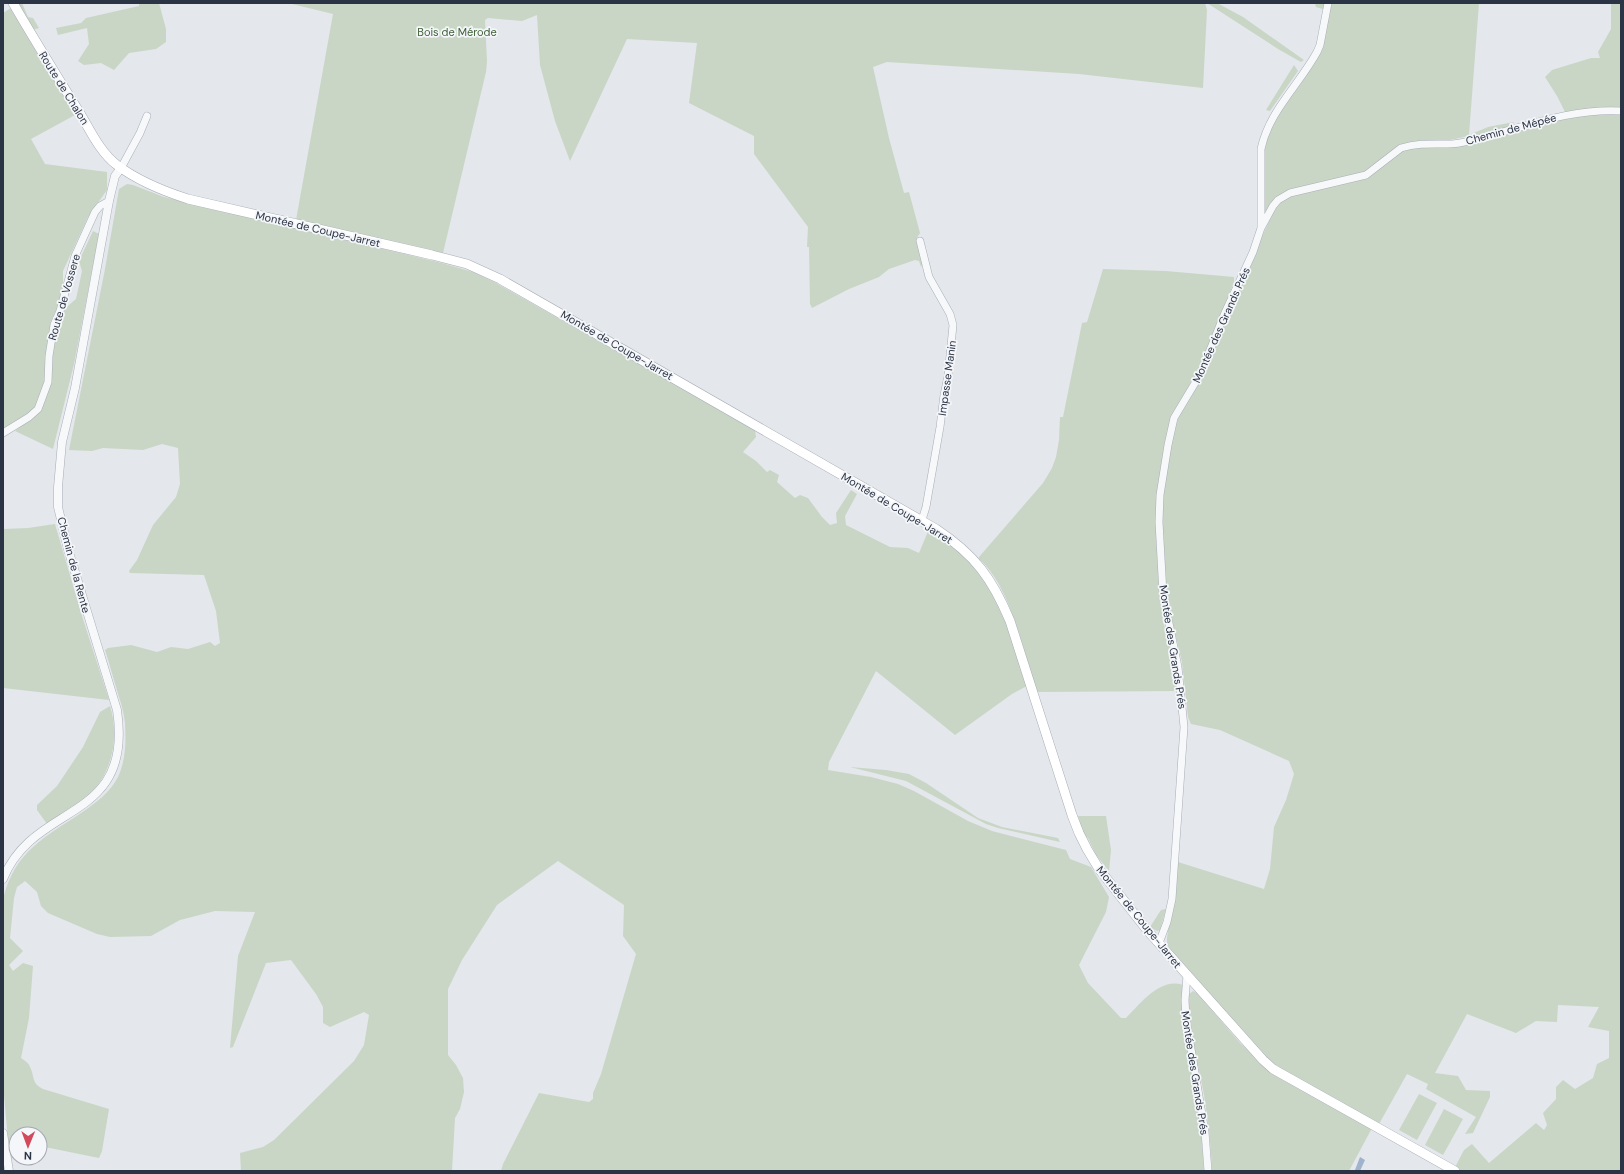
<svg xmlns="http://www.w3.org/2000/svg" width="1624" height="1174" viewBox="0 0 1624 1174" font-family="'DM Sans',sans-serif">
  <rect width="100%" height="100%" fill="#e4e7ec"/>
  <!-- green -->
  <path fill="#c9d6c5" d="M 16,3 L 22,3 L 28,17 L 33,18 L 39,28 L 32,30 Z
    M 139,3 L 159,3 L 166,29 L 166,42 L 156,49 L 129,53 L 114,70 L 101,63 L 84,65 L 78,61 L 89,44 L 87,28 L 58,35 L 56,28 L 81,23 L 86,18 L 139,6 Z
    M 288,3 L 1205,3 L 1207,10 L 1203,88 L 1079,74 L 887,62 L 873,67 L 889,138 L 904,193 L 909,192 L 920,233 L 916,239 L 923,263 L 921,267 L 919,261 L 915,260 L 889,269 L 879,277 L 849,289 L 812,308 L 810,304 L 809,247 L 807,247 L 808,227 L 754,154 L 754,136 L 689,103 L 697,43 L 627,39 L 570,161 L 555,121 L 540,65 L 537,15 L 522,21 L 488,18 L 485,20 L 487,62 L 486,72 L 443,253 L 296,220 L 333,14 Z
    M 1207,3 L 1217,3 L 1243,17 L 1304,60 L 1301,62 L 1278,49 Z
    M 1315,3 L 1479,3 L 1469,135 L 1488,127 L 1514,122 L 1512,127 L 1471,138 L 1469,136 L 1450,140 L 1420,141 L 1401,145 L 1375,166 L 1364,173 L 1281,194 L 1273,200 L 1269,211 L 1263,211 L 1262,150 L 1272,121 L 1314,62 L 1329,11 L 1316,7 Z
    M 1611,3 L 1621,3 L 1621,1171 L 1453,1171 L 1464,1150 L 1472,1144 L 1489,1163 L 1536,1123 L 1544,1130 L 1547,1125 L 1543,1113 L 1556,1099 L 1556,1087 L 1563,1080 L 1575,1089 L 1593,1078 L 1597,1064 L 1609,1058 L 1609,1031 L 1588,1027 L 1599,1007 L 1558,1005 L 1557,1022 L 1536,1021 L 1516,1033 L 1467,1014 L 1435,1073 L 1458,1076 L 1466,1090 L 1490,1091 L 1490,1097 L 1473,1133 L 1465,1134 L 1476,1117 L 1426,1089 L 1428,1084 L 1407,1074 L 1379,1124 L 1290,1075 L 1268,1059 L 1176,957 L 1167,944 L 1167,938 L 1178,862 L 1264,889 L 1270,869 L 1274,827 L 1286,800 L 1294,774 L 1289,761 L 1220,730 L 1191,724 L 1188,717 L 1182,662 L 1171,617 L 1162,618 C 1169,642 1176,666 1177,691 L 1036,692 C 1025,654 1010,585 979,559 L 979,557 L 1043,483 L 1052,468 L 1056,457 L 1059,440 L 1060,417 L 1063,417 L 1082,323 L 1087,322 L 1103,269 L 1166,271 L 1234,277 L 1234,282 L 1206,354 L 1173,415 L 1176,424 L 1182,409 L 1212,357 L 1231,308 L 1272,214 L 1279,202 L 1287,197 L 1368,177 L 1403,150 L 1437,145 L 1564,119 L 1565,112 L 1557,96 L 1545,77 L 1552,70 L 1591,58 L 1600,58 L 1598,52 L 1611,29 Z
    M 11,8 L 75,115 L 31,139 L 45,164 L 107,172 L 107,190 L 88,217 L 63,271 L 63,283 L 45,381 L 39,399 L 34,409 L 28,415 L 3,429 L 3,13 Z
    M 1294,65 L 1298,71 L 1270,111 L 1266,110 Z
    M 127,184 L 133,185 L 164,197 L 442,263 L 473,272 L 496,283 L 755,430 L 756,437 L 743,452 L 756,461 L 767,472 L 770,470 L 779,475 L 777,482 L 795,498 L 800,495 L 808,498 L 822,517 L 830,525 L 837,523 L 836,513 L 851,490 L 857,494 L 845,516 L 846,525 L 890,547 L 908,548 L 919,553 L 929,529 L 963,554 L 983,578 L 1001,608 L 1027,686 L 1012,694 L 955,735 L 876,671 L 829,762 L 828,770 L 871,777 L 898,784 L 914,791 L 968,821 L 992,831 L 1066,850 L 1070,859 L 1091,867 L 1109,897 L 1106,912 L 1079,965 L 1088,983 L 1121,1018 L 1126,1018 C 1140,1004 1160,977 1183,985 L 1183,1021 L 1201,1128 L 1204,1171 L 501,1171 L 503,1164 L 539,1093 L 589,1102 L 593,1099 L 593,1093 L 601,1074 L 636,954 L 623,936 L 624,905 L 558,861 L 497,905 L 462,960 L 448,989 L 448,1055 L 456,1065 L 463,1078 L 464,1092 L 460,1109 L 455,1118 L 452,1171 L 241,1171 L 240,1153 L 263,1147 L 274,1140 L 354,1061 L 364,1045 L 369,1015 L 364,1012 L 330,1027 L 323,1023 L 323,1007 L 316,994 L 291,960 L 266,963 L 233,1047 L 230,1048 L 238,956 L 255,912 L 215,911 L 180,920 L 151,936 L 110,937 L 97,934 L 48,913 L 41,906 L 37,892 L 25,881 L 17,887 L 14,898 L 10,938 L 23,951 L 9,965 L 13,971 L 23,963 L 33,966 L 29,1018 L 21,1058 C 24,1060 29,1063 30,1067 C 35,1077 31,1083 43,1089 L 109,1109 L 102,1151 L 99,1158 L 40,1146 L 40,1134 L 16,1134 L 16,1142 L 8,1140 L 3,1084 L 3,899 C 15,850 46,837 84,811 C 97,802 111,791 118,777 C 126,760 126,741 125,723 C 124,714 122,706 119,697 C 114,681 110,665 105,650 L 108,648 L 131,645 L 157,652 L 171,647 L 188,649 L 210,642 L 215,646 L 220,643 L 216,611 L 204,575 L 130,573 L 129,571 L 137,560 L 153,525 L 176,497 L 180,484 L 178,448 L 162,444 L 143,450 L 103,448 L 92,451 L 69,450 L 105,269 L 119,189 Z
    M 93,231 L 99,234 L 74,364 L 53,449 L 15,431 L 34,416 L 41,407 L 55,333 L 62,311 L 76,299 L 82,271 L 79,261 Z
    M 55,524 L 82,616 L 109,700 L 3,688 L 3,529 L 28,528 Z
    M 110,706 C 120,737 112,774 88,796 C 76,807 61,815 47,824 L 37,810 L 37,805 L 57,786 L 83,747 L 100,712 Z
    M 850,767 L 886,770 L 909,774 L 926,783 L 978,818 L 1002,827 L 1058,838 L 1060,842 L 998,828 L 986,824 L 906,781 Z
    M 1078,816 L 1106,816 L 1111,850 L 1109,871 L 1096,855 L 1088,838 L 1083,835 Z
    M 1166,909 L 1160,930 L 1157,931 L 1150,927 L 1161,910 Z
    M 1193,991 L 1197,993 L 1241,1044 L 1260,1061 L 1372,1128 L 1349,1171 L 1212,1171 C 1211,1145 1208,1120 1204,1095 C 1198,1061 1188,1029 1188,995 Z
    M 1419,1094 L 1437,1103 L 1417,1140 L 1399,1130 Z
    M 1444,1109 L 1463,1119 L 1443,1155 L 1425,1145 Z"/>
  <!-- water -->
  <path fill="#9fb4cc" d="M 1360,1157 L 1365,1160 L 1360,1171 L 1355,1170 Z"/>
  <g fill="none" stroke-linecap="round" stroke-linejoin="round">
    <!-- minor casing -->
    <g stroke="#a9aeb7" stroke-width="8">
      <path id="minor" d="M 121,168 L 140,133 L 147,116
        M 1261,228 L 1273,206 L 1278,200 L 1290,193 L 1366,175 L 1401,148 C 1417,143 1432,144 1448,144 C 1457,144 1465,142 1474,140 C 1522,128 1570,108 1621,111
        M 920,241 L 929,277 L 950,314 L 953,325 L 948,376 L 944,395 L 940,427 L 926,507 L 922,520
        M 3,433 L 29,417 L 38,409 L 41,401 L 48,382 L 49,356 L 54,325 L 60,311 L 75,256 L 95,212 L 100,206 L 109,201
        M 1159,943 L 1167,922 L 1172,899 L 1184,727 L 1178,667 L 1163,594 L 1159,522 L 1160,495 L 1168,445 L 1174,418 L 1201,373 L 1224,315 L 1253,252 L 1261,228 L 1261,149 C 1269,111 1299,85 1317,52 L 1320,45 L 1328,3
        M 1187,975 L 1185,1000 L 1186,1019 L 1205,1132 L 1208,1171"/>
    </g>
    <!-- tertiary casing -->
    <g stroke="#a9aeb7" stroke-width="9">
      <path id="tertiary" d="M 3,879 C 34,801 134,824 117,710 L 68,549 L 58,507 L 58,487 L 62,442 L 75,388 L 109,201 L 115,176 L 121,168
        M 3,1133 L 9,1171"/>
    </g>
    <!-- secondary casing -->
    <g stroke="#a9aeb7" stroke-width="10">
      <path id="secondary" d="M 13,3 C 35,41 58,78 81,115 C 91,132 101,153 117,165 C 138,181 163,191 188,199 L 432,255 L 467,264 L 500,279 L 936,529 C 975,555 992,578 1010,621 L 1072,815 L 1079,833 L 1087,849 L 1099,869 L 1147,930 L 1263,1060 L 1273,1069 L 1455,1171"/>
    </g>
    <!-- minor -->
    <use href="#minor" stroke="#f7f8fa" stroke-width="7"/>
    <!-- tertiary -->
    <use href="#tertiary" stroke="#f7f8fa" stroke-width="8"/>
    <!-- secondary -->
    <use href="#secondary" stroke="#fff" stroke-width="9"/>
  </g>
  <g text-anchor="middle" dominant-baseline="central" stroke-width="3.5" stroke-linejoin="round" paint-order="stroke">
    <!-- park labels -->
    <g font-size="11" fill="#3f6138" stroke="#f4f6f9">
      <text x="457" y="32">Bois de Mérode</text>
    </g>
    <!-- street labels -->
    <g font-size="11" fill="#2b3445" stroke="#f4f6f9">
      <text transform="translate(64 88) rotate(58)">Route de Chalon</text>
      <text transform="translate(1511 129) rotate(-15)">Chemin de Mépée</text>
      <text transform="translate(318 229) rotate(13)">Montée de Coupe-Jarret</text>
      <text transform="translate(64 297) rotate(-74)">Route de Vossere</text>
      <text transform="translate(1221 325) rotate(-66)">Montée des Grands Prés</text>
      <text transform="translate(617 345) rotate(30)">Montée de Coupe-Jarret</text>
      <text transform="translate(947 378) rotate(-82)">Impasse Manin</text>
      <text transform="translate(897 508) rotate(31)">Montée de Coupe-Jarret</text>
      <text transform="translate(74 565) rotate(75)">Chemin de la Rente</text>
      <text transform="translate(1173 647) rotate(81)">Montée des Grands Prés</text>
      <text transform="translate(1139 917) rotate(51)">Montée de Coupe-Jarret</text>
      <text transform="translate(1195 1073) rotate(81)">Montée des Grands Prés</text>
    </g>
  </g>
  <!-- border -->
  <rect width="1624" height="1174" fill="none" stroke="#2b3445" stroke-width="8"/>
  <!-- north arrow -->
  <g transform="translate(28 1146) rotate(181)"><circle r="19" fill="#f4f6f9" stroke="#a4a8b1"/>
  <path d="M0-3L7 15L0 10L-7 15Z" fill="#d1495b"/>
  <text y="-6" font-size="11" font-weight="bold" text-anchor="middle" fill="#2b3445">N</text>
  </g>
</svg>
